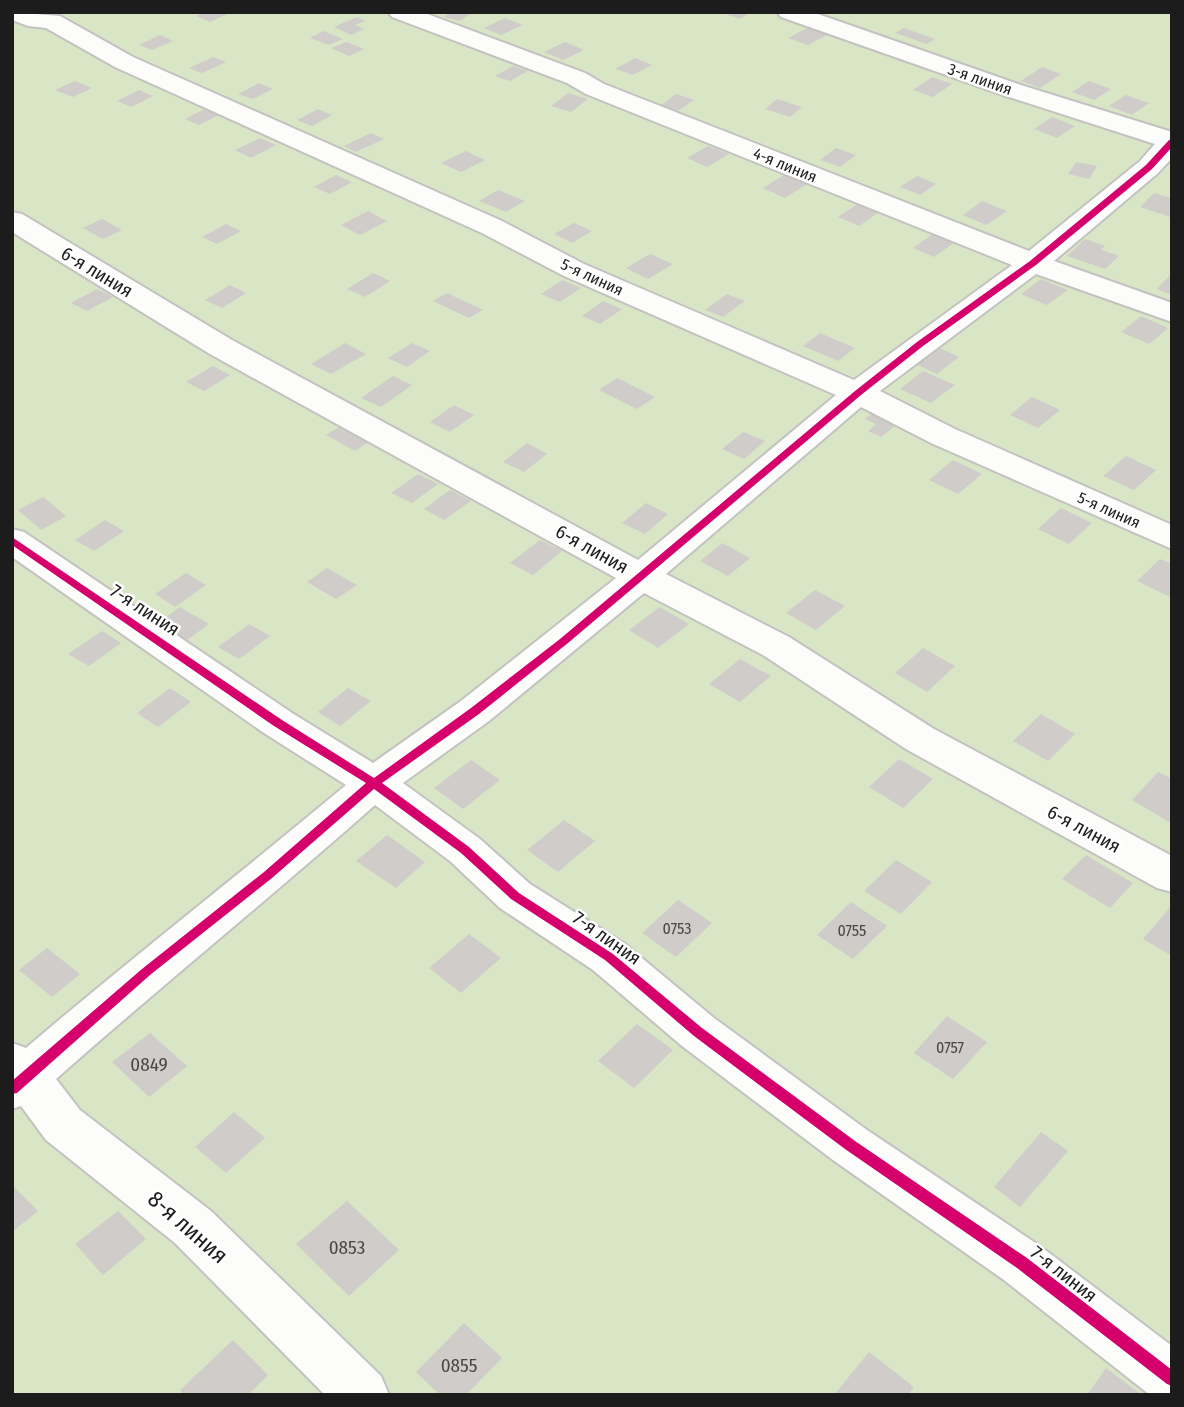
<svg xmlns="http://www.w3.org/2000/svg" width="1184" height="1407" viewBox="0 0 1184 1407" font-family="'Fira Sans Condensed',sans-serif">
  <rect width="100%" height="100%" fill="#ebe8e5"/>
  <!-- grass -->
  <path fill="#d8e6c5" d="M 12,12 L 1172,12 L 1172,1395 L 12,1395 Z"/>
  <!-- building -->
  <path fill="#cfccca" d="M 206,12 L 232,12 L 210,22 L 196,16 Z
    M 451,12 L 473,12 L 460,21 L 444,17 Z
    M 721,12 L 752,12 L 739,19 Z
    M 357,17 L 366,21 L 355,25 L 364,29 L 351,35 L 334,27 Z
    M 505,18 L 523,25 L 501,35 L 484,28 Z
    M 807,28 L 827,35 L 808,45 L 788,38 Z
    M 904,28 L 935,39 L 927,44 L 895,33 Z
    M 323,31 L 343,39 L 329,45 L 310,38 Z
    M 160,35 L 173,41 L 152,50 L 139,45 Z
    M 347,42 L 364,49 L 349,56 L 331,48 Z
    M 565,42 L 584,50 L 563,60 L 544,52 Z
    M 213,57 L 226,62 L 202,73 L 189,68 Z
    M 635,58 L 652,65 L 633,75 L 615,69 Z
    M 513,66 L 528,71 L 510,81 L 495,76 Z
    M 1042,67 L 1061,74 L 1040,88 L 1021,81 Z
    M 932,77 L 952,84 L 933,97 L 913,90 Z
    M 75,81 L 92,88 L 73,97 L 55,90 Z
    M 1089,81 L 1111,89 L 1094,100 L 1072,92 Z
    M 259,83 L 273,89 L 253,99 L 238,94 Z
    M 139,90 L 153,96 L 131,107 L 117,101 Z
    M 568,93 L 588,99 L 571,112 L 551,106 Z
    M 676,94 L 694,100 L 678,111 L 661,105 Z
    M 1126,95 L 1149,103 L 1132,115 L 1109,106 Z
    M 777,99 L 802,107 L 790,117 L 765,109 Z
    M 207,108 L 221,114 L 199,125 L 185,119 Z
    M 318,109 L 332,115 L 312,126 L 297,120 Z
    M 1052,117 L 1075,126 L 1057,138 L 1034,129 Z
    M 371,133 L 384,139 L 356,152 L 344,146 Z
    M 260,138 L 276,145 L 251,158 L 235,150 Z
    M 708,146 L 729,154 L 707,167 L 687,158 Z
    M 836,148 L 856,155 L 840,167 L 820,160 Z
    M 466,151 L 485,160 L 461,172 L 441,163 Z
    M 1076,162 L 1097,166 L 1089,179 L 1068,174 Z
    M 336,175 L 352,182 L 330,194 L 314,187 Z
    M 784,175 L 807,184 L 785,198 L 763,188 Z
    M 917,176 L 936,184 L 920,195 L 900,187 Z
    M 498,190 L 525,201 L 506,212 L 479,201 Z
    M 1154,193 L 1172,198 L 1170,217 L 1140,207 Z
    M 982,201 L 1007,211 L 986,225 L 963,215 Z
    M 859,203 L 879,212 L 859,226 L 838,217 Z
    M 368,211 L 387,221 L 360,235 L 341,225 Z
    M 102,219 L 122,230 L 103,239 L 83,228 Z
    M 574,223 L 592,231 L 572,243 L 554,234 Z
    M 226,224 L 241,231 L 217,244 L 202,237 Z
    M 934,233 L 955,242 L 934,257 L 913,248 Z
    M 1085,239 L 1105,246 L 1101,250 L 1119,256 L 1105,269 L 1067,256 Z
    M 650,254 L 673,264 L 648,279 L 626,268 Z
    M 373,273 L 390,281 L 365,297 L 347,289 Z
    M 1172,273 L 1172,295 L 1157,289 Z
    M 1041,279 L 1068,290 L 1047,305 L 1021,294 Z
    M 562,280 L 581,288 L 560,302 L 541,294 Z
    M 230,285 L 246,293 L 222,308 L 205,300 Z
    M 97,289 L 113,297 L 87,311 L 71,303 Z
    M 447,293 L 483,310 L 469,318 L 433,301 Z
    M 727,294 L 745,301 L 723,317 L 705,310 Z
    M 603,301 L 622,309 L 600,324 L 582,316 Z
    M 1141,316 L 1168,328 L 1149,344 L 1121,332 Z
    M 820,333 L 855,348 L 838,361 L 803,346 Z
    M 345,343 L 366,354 L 331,374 L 311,364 Z
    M 412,343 L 430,351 L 407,367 L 388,358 Z
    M 933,345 L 959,357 L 937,374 L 911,362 Z
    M 213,366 L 230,375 L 204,391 L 186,382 Z
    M 923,371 L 955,385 L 931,403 L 900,389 Z
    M 393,376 L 412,385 L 381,407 L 361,398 Z
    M 617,378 L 655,397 L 637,409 L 599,390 Z
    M 1032,397 L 1060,410 L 1038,428 L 1010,415 Z
    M 454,405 L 474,415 L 450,432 L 430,422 Z
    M 876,410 L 900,422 L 881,437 L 868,431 L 876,424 L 865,419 Z
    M 344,424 L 372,440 L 355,451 L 326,435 Z
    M 743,432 L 765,441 L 744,459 L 722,449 Z
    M 527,443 L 547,454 L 524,472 L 503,462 Z
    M 1126,456 L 1156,470 L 1134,490 L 1103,476 Z
    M 953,460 L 982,474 L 958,494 L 929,480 Z
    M 418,474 L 438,484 L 412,503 L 391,493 Z
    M 450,490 L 471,501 L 444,520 L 424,509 Z
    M 43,497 L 66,516 L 41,530 L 18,510 Z
    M 646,503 L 668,514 L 645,534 L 622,523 Z
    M 1061,508 L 1092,523 L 1069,544 L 1038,529 Z
    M 105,520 L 124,531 L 94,551 L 75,540 Z
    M 540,540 L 562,551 L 533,575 L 510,563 Z
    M 722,543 L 750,558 L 728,576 L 700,561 Z
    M 1160,559 L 1172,564 L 1170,597 L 1137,581 Z
    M 327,568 L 357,585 L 336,599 L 307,582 Z
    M 186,573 L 206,585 L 175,607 L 155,594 Z
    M 815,590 L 845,606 L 816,630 L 786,613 Z
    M 180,607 L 209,624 L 187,640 L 158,623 Z
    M 660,607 L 689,624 L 658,648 L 629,630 Z
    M 249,624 L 270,636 L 239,659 L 218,647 Z
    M 102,631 L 121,643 L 89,666 L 68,654 Z
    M 923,648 L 955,666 L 927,692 L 895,673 Z
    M 740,659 L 771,676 L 740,702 L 709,684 Z
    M 170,688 L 191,702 L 158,727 L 137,713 Z
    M 348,688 L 371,701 L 340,726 L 318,712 Z
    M 1041,714 L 1075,734 L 1048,761 L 1013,741 Z
    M 899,759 L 933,779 L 903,808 L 869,787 Z
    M 471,760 L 500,780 L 463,809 L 434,788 Z
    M 1158,772 L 1172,779 L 1172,819 L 1169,822 L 1132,800 Z
    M 564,820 L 595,841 L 558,872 L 527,850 Z
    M 387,835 L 425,862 L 396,888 L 356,861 Z
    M 1086,855 L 1133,883 L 1110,908 L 1062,879 Z
    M 896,860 L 932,882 L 901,914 L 864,891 Z
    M 678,900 L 712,923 L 676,957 L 642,933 Z
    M 851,902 L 887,926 L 853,959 L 817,935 Z
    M 1172,905 L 1172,956 L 1143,939 Z
    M 469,934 L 501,958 L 461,993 L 429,968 Z
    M 47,948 L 80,974 L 52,997 L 19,970 Z
    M 947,1016 L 987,1042 L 953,1079 L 914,1053 Z
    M 637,1024 L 673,1050 L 634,1088 L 598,1061 Z
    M 150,1033 L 187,1066 L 149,1097 L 112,1062 Z
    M 234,1112 L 265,1138 L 226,1173 L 195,1147 Z
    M 1041,1132 L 1068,1151 L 1020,1207 L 994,1187 Z
    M 12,1185 L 38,1211 L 12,1232 Z
    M 347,1201 L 399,1250 L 349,1296 L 296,1244 Z
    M 118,1211 L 146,1239 L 103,1275 L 75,1244 Z
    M 464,1323 L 502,1358 L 466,1395 L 440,1395 L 416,1372 Z
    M 233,1340 L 268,1375 L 248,1395 L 184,1395 L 180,1390 Z
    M 869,1352 L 914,1387 L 908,1395 L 834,1395 Z
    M 1106,1368 L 1142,1395 L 1087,1395 Z"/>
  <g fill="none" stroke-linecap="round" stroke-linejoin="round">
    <!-- street casing -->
    <g stroke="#c3c2c1" stroke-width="4">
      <path id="street" d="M 12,12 L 60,16 L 133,57 L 502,221 L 584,264 L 854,380 L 1012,265 L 586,94 L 567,83 L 392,17 L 388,12 L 422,12 L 585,73 L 604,84 L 1029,251 L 1140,161 L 1155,144 L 1006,96 L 781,17 L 777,12 L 812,12 L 1024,86 L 1172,132 L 1172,158 L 1158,173 L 1054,261 L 1172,303 L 1172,322 L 1036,274 L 880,391 L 955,429 L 1172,525 L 1172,549 L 931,443 L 861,407 L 666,574 L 789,637 L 934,729 L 1172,856 L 1172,892 L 1157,888 L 906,749 L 763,655 L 644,593 L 489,721 L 403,783 L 480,839 L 530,884 L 625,944 L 714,1018 L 867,1130 L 1040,1246 L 1172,1346 L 1172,1395 L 1150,1395 L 1004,1280 L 833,1160 L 682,1046 L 593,970 L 500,908 L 450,861 L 375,805 C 270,898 161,986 56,1079 L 80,1110 L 211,1211 L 381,1376 L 389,1395 L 325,1395 L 175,1243 L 46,1140 L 21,1106 L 12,1109 L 12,1043 L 26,1048 C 131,958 240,874 346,785 L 264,733 L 12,557 L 12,529 L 24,532 L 292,713 L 373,763 L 461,701 L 616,578 L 210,354 L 12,232 L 12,212 L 22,214 L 232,340 L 638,560 L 836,395 L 564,276 L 482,233 L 115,67 L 46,28 L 28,26 L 12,20 Z"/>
    </g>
    <!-- street -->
    <use href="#street" fill="#fcfcfb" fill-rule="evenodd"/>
    <!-- cycleway casing -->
    <g stroke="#fff" stroke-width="5">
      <path id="cycleway" d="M 1169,140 L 1172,140 L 1172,147 L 1152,169 L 1036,265 L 923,346 L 861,395 L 568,643 L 479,714 L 382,783 L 469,847 L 519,893 L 613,954 L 702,1028 L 855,1141 L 1027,1258 L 1172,1370 L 1172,1386 L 1167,1384 L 1017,1268 L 845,1149 L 694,1036 L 605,960 L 511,899 L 461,853 L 374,789 L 272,878 L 150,975 L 17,1093 L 12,1094 L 12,1081 L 142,969 L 264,872 L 366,783 L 274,726 L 12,545 L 12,537 L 282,720 L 374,778 L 471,708 L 560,639 L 855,391 L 917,342 L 1030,261 L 1146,165 Z"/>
    </g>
    <!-- cycleway -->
    <use href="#cycleway" fill="#d6006c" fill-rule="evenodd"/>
  </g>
  <g text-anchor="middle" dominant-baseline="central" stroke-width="5" stroke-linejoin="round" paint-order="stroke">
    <!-- far-street labels -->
    <g font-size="16" fill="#1c1c1c" stroke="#fff">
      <text transform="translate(980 79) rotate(19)">3-я линия</text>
      <text transform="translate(785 165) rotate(22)">4-я линия</text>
      <text transform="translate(592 277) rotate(25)">5-я линия</text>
      <text transform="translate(1109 510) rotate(24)">5-я линия</text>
    </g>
    <!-- number labels -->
    <g font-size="16" fill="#494848">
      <text x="677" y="928">0753</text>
      <text x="852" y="930">0755</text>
      <text x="950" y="1047">0757</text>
    </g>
    <!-- street labels -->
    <g font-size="19" fill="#1c1c1c" stroke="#fff">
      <text transform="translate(97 272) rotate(31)">6-я линия</text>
      <text transform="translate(592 549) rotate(29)">6-я линия</text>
      <text transform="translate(145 610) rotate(33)">7-я линия</text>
      <text transform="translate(1084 829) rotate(28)">6-я линия</text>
      <text transform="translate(607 938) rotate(35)">7-я линия</text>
      <text transform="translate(1064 1274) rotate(38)">7-я линия</text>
    </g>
    <!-- near-number labels -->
    <g font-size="19" fill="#494848">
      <text x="149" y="1064">0849</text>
      <text x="347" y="1247">0853</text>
      <text x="459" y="1365">0855</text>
    </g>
    <!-- near-street labels -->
    <g font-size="23" fill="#1c1c1c" stroke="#fff">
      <text transform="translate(188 1227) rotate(41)">8-я линия</text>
    </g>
  </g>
  <!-- border -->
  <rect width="1184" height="1407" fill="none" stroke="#1c1c1c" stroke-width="28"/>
</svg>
